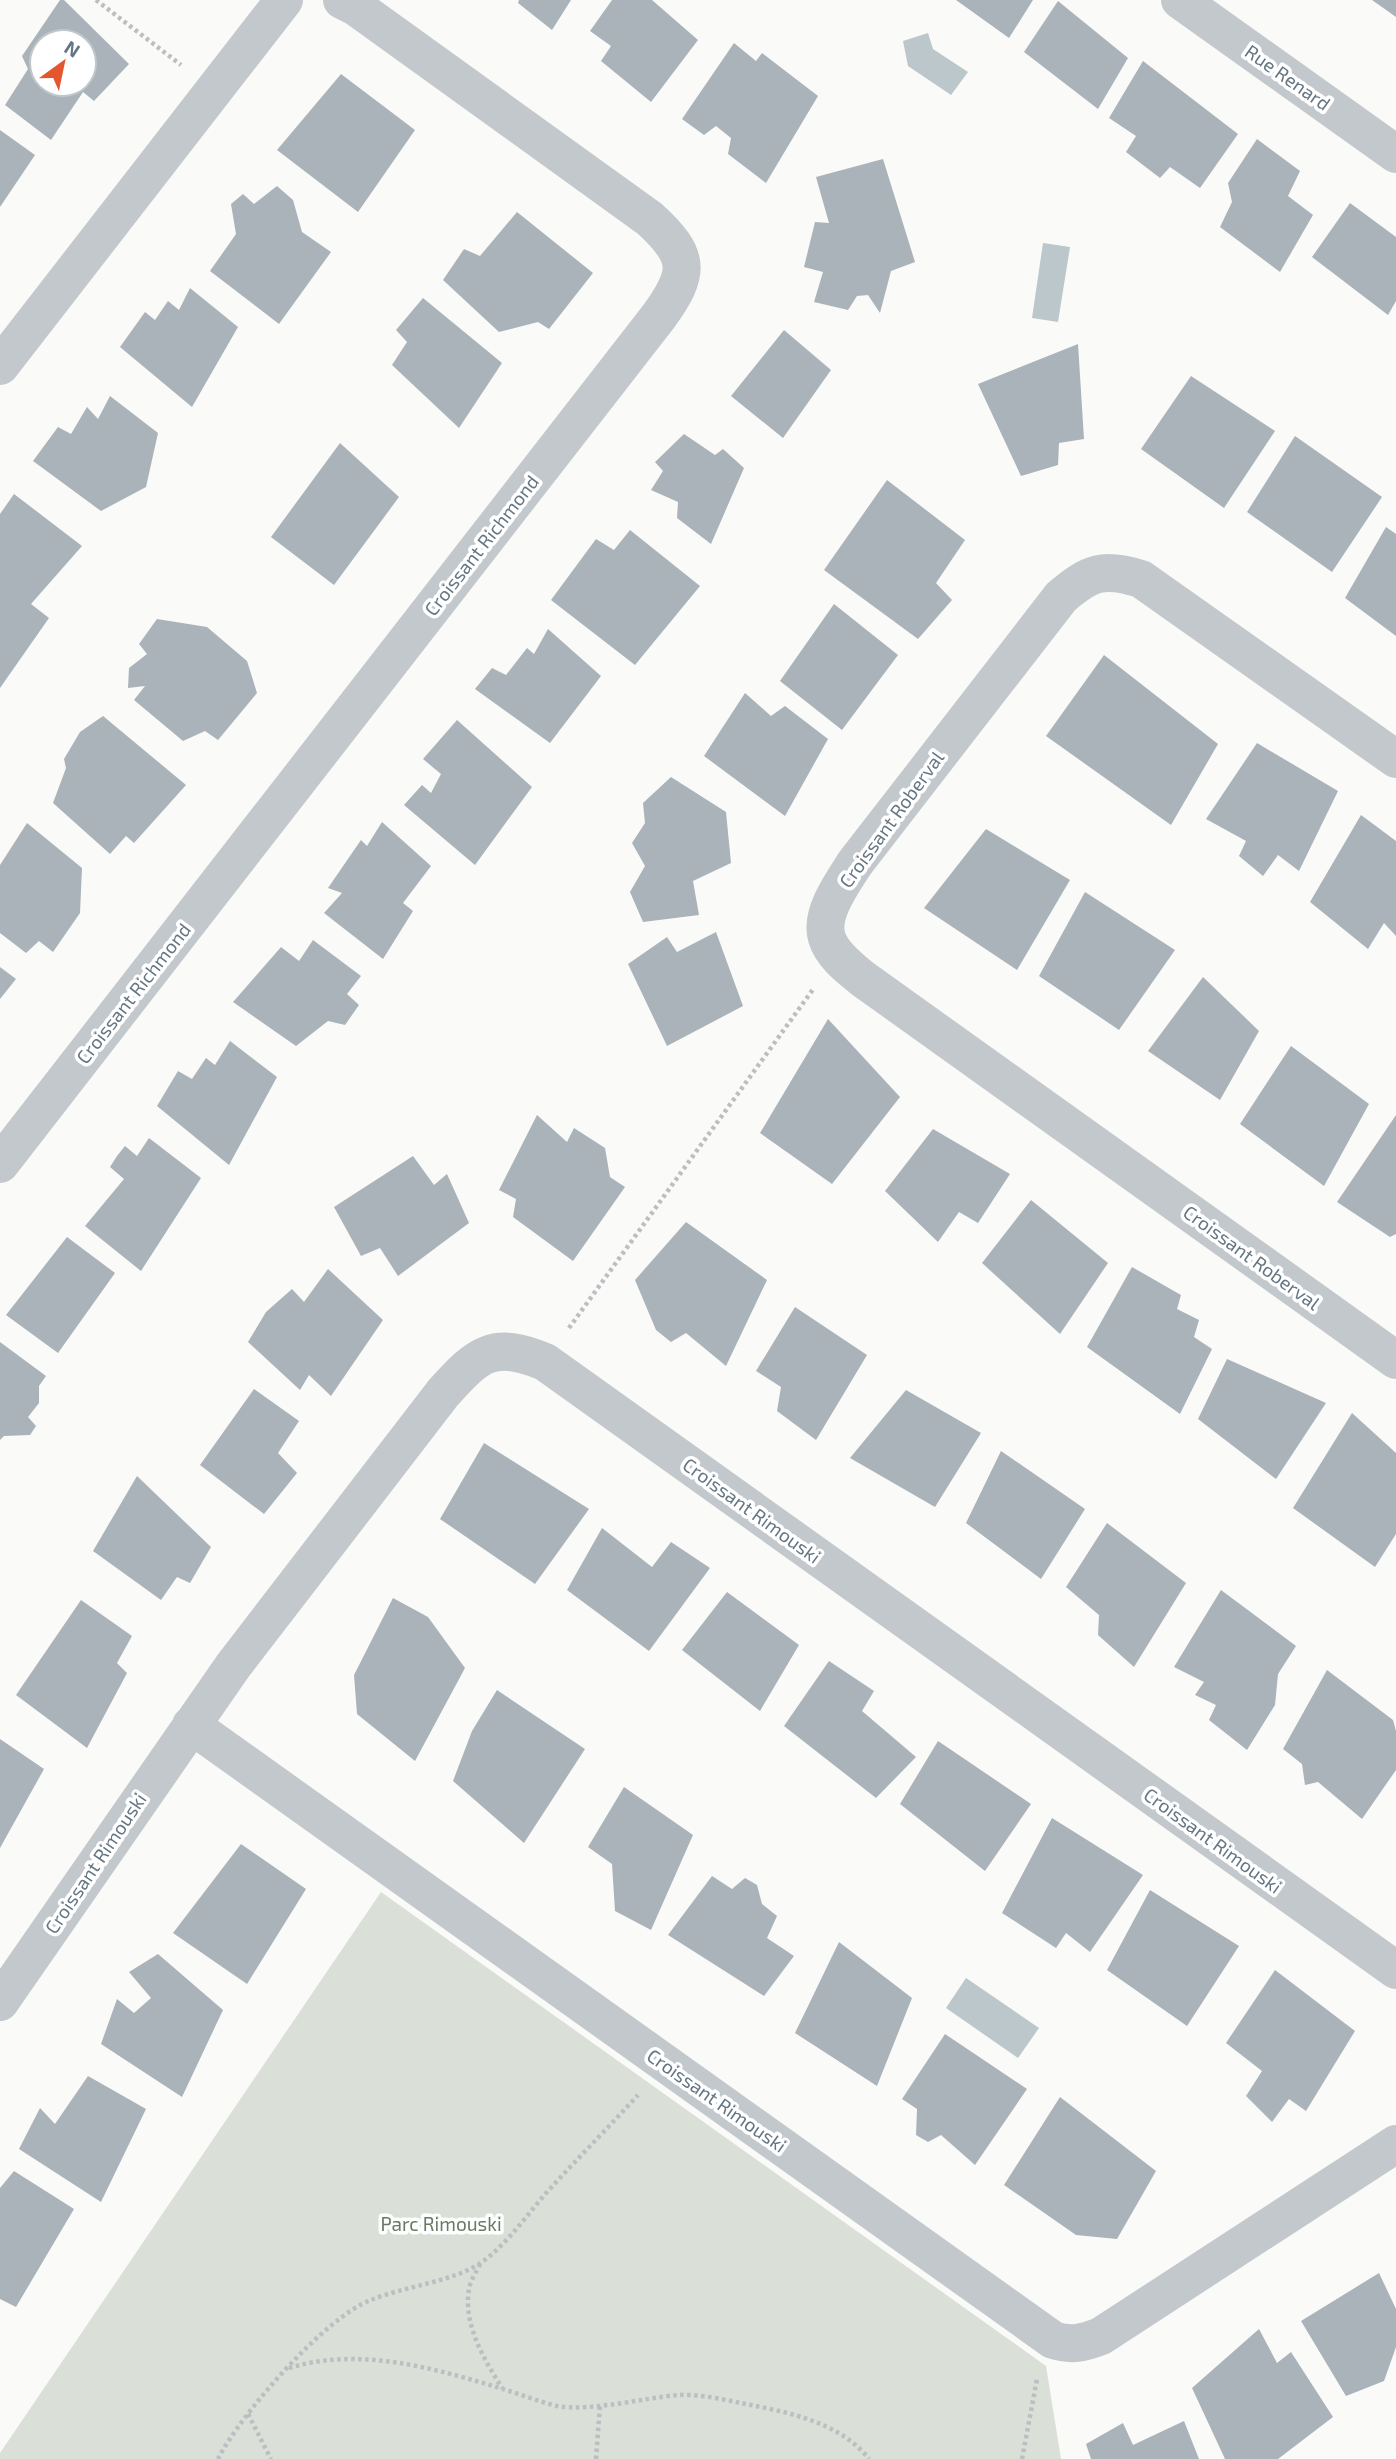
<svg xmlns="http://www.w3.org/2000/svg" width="1396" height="2459" viewBox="0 0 1396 2459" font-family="'Exo 2',sans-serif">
  <rect width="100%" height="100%" fill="#fafaf8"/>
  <!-- green -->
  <path fill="#dadfd7" d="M 381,1892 L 1046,2366 L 1061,2459 L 0,2459 L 0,2453 Z"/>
  <!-- water -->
  <path fill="#bbc7cb" d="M 928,33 L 933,49 L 968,72 L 951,95 L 908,66 L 903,41 Z
    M 1043,243 L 1070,247 L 1058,322 L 1032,318 Z
    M 966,1978 L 1039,2028 L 1018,2058 L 946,2008 Z"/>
  <!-- building -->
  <path fill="#aab3b9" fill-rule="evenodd" d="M 60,0 L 64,0 L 129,64 L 94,101 L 83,92 L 51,140 L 5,105 L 28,69 L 22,56 ZM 42,42 L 84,42 L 84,84 L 42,84 Z
    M 519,0 L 571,0 L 552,30 L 518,3 Z
    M 612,0 L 652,0 L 698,40 L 651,102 L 601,61 L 611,46 L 590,31 Z
    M 956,0 L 1033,0 L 1009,38 Z
    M 1372,0 L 1396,0 L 1396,17 Z
    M 1058,1 L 1128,58 L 1098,109 L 1024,52 Z
    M 734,43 L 756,61 L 762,53 L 818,96 L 766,183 L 728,154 L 731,138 L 716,126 L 704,135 L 682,119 Z
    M 1143,61 L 1238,134 L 1200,188 L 1170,167 L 1160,178 L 1126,152 L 1136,136 L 1109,118 Z
    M 341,74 L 415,130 L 358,212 L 277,150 Z
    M 0,130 L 35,155 L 0,207 Z
    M 1257,139 L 1300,171 L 1288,196 L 1313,215 L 1280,272 L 1220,227 L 1232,202 L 1228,183 Z
    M 883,159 L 915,262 L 891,271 L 880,313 L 868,295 L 857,296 L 848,310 L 814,302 L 823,272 L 804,267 L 815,222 L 829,223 L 816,177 Z
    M 277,186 L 293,200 L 302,232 L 331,252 L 279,324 L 210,271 L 236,234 L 231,204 L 243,194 L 254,204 Z
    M 1350,203 L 1396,237 L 1396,301 L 1388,315 L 1312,257 Z
    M 517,212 L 593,273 L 549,329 L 538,322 L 499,332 L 443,280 L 464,249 L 480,256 Z
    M 190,288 L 238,327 L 192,407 L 120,347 L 145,312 L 155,320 L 168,301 L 179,310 Z
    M 423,298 L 502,363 L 459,428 L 392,365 L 407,342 L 396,330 Z
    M 784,330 L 831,370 L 783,438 L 731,396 Z
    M 1078,344 L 1084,439 L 1059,443 L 1058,465 L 1021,476 L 978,384 Z
    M 1191,376 L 1275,431 L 1224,508 L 1141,449 Z
    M 110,396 L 158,433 L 146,487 L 101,511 L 33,461 L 58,427 L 71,434 L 87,407 L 98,419 Z
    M 684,434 L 715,455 L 723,449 L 744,468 L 711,544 L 677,518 L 678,502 L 651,490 L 663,471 L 655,462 Z
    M 1295,436 L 1382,497 L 1332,572 L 1247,512 Z
    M 340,443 L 399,497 L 334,585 L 271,537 Z
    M 887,480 L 965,540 L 936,583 L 952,600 L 918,639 L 824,570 Z
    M 14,494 L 82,546 L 31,604 L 49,618 L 0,688 L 0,514 Z
    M 1386,527 L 1396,534 L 1396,636 L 1345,598 Z
    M 630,530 L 700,586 L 635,665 L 551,600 L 596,539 L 614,550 Z
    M 834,604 L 898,655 L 842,730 L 780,681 Z
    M 157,619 L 207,627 L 247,661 L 257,693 L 218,740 L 205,731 L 183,741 L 134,700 L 145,686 L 128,688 L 129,668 L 147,654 L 139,644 Z
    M 548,629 L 601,676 L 550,743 L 475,689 L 492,668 L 506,675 L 527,648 L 534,654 Z
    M 1104,655 L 1218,744 L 1171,825 L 1046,736 Z
    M 745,693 L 771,716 L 785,706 L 828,739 L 785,816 L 704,756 Z
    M 103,716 L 186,785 L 134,843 L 126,836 L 110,854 L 53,803 L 66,768 L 64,759 L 80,732 Z
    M 457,720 L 532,787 L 475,865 L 404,805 L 422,785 L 431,793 L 441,774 L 423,759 Z
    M 1257,743 L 1338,791 L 1299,871 L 1278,855 L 1263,876 L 1239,856 L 1246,841 L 1206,819 Z
    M 671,777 L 726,812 L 731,863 L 693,881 L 699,915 L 643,922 L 630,892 L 645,866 L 632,843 L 645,823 L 643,803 Z
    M 1361,815 L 1396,841 L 1396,936 L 1384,923 L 1368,949 L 1310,902 Z
    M 382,822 L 431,866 L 403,903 L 413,911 L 383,959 L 324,913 L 342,893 L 328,888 L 361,840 L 367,846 Z
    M 27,823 L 82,868 L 80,913 L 53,952 L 39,941 L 26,953 L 0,933 L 0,865 Z
    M 986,829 L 1070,880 L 1017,970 L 924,908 Z
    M 1085,892 L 1175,950 L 1119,1030 L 1039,976 Z
    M 716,932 L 743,1006 L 667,1046 L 628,964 L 667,937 L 677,952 Z
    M 313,940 L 361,976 L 347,994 L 359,1005 L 345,1025 L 328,1021 L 296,1046 L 233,1002 L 281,947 L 299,961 Z
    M 0,967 L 16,979 L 0,999 Z
    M 1203,977 L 1259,1031 L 1220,1100 L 1148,1051 Z
    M 828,1019 L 900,1097 L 832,1184 L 760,1133 Z
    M 230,1041 L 277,1077 L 229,1165 L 157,1106 L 178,1071 L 192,1079 L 206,1058 L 215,1065 Z
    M 1291,1046 L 1369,1104 L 1324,1186 L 1240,1124 Z
    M 537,1115 L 567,1142 L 574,1128 L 605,1148 L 610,1177 L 625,1187 L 573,1261 L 513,1217 L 516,1199 L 499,1190 Z
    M 1396,1115 L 1396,1234 L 1390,1237 L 1337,1202 Z
    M 933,1129 L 1010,1174 L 978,1223 L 959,1212 L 938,1242 L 885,1191 Z
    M 149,1138 L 201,1178 L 141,1271 L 85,1226 L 124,1179 L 110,1167 L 117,1156 L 125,1146 L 137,1156 Z
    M 413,1156 L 434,1185 L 447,1174 L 469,1223 L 398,1276 L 380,1248 L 361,1256 L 334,1207 Z
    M 1031,1200 L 1108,1263 L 1060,1334 L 982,1263 Z
    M 686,1222 L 767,1280 L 726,1366 L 686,1333 L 671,1342 L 656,1330 L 635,1280 Z
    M 67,1237 L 115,1273 L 58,1353 L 6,1315 Z
    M 1132,1267 L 1181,1295 L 1177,1309 L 1199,1320 L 1194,1337 L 1212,1349 L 1180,1414 L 1087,1347 Z
    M 328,1269 L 383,1320 L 331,1396 L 309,1375 L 300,1390 L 248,1342 L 266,1312 L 292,1289 L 304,1302 Z
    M 795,1307 L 867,1355 L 816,1440 L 777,1411 L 781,1387 L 756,1371 Z
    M 0,1342 L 46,1376 L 39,1386 L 39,1403 L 28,1417 L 36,1426 L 30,1435 L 4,1436 L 0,1440 Z
    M 1227,1359 L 1326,1403 L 1276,1479 L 1198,1419 Z
    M 254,1389 L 299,1421 L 278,1453 L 297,1473 L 264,1514 L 200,1465 Z
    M 906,1390 L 981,1433 L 935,1507 L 850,1458 Z
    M 1352,1413 L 1396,1453 L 1396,1534 L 1375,1567 L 1293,1508 Z
    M 484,1443 L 589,1509 L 535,1584 L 440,1519 Z
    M 1001,1451 L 1085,1509 L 1041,1579 L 966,1523 Z
    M 137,1476 L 211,1547 L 190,1583 L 177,1577 L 161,1600 L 93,1551 Z
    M 1107,1523 L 1186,1583 L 1134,1667 L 1098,1635 L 1099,1615 L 1066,1587 Z
    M 602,1528 L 652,1567 L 671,1542 L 710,1568 L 649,1651 L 567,1590 Z
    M 1221,1590 L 1296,1646 L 1278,1674 L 1275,1705 L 1247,1750 L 1209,1720 L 1216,1705 L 1195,1695 L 1204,1682 L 1174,1667 Z
    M 727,1592 L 799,1645 L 760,1711 L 682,1650 Z
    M 393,1598 L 428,1617 L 465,1668 L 415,1761 L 357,1714 L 354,1675 Z
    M 81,1600 L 132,1636 L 117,1663 L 127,1673 L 87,1748 L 16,1695 Z
    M 829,1661 L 874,1691 L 862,1711 L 916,1757 L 876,1798 L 784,1726 Z
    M 1327,1670 L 1393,1720 L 1396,1731 L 1396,1770 L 1362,1819 L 1318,1782 L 1305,1785 L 1302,1764 L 1283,1749 Z
    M 497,1690 L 585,1749 L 524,1843 L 453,1781 L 472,1731 Z
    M 0,1739 L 44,1769 L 0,1848 Z
    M 938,1741 L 1031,1804 L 985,1871 L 900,1804 Z
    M 624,1787 L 693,1835 L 651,1930 L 615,1911 L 612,1864 L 588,1847 Z
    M 1052,1818 L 1143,1875 L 1090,1952 L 1066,1933 L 1056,1948 L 1002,1913 Z
    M 241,1844 L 306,1889 L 247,1984 L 173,1933 Z
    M 712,1876 L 732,1889 L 745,1878 L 757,1885 L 762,1904 L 777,1916 L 767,1938 L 794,1956 L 764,1996 L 668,1935 Z
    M 1150,1890 L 1239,1946 L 1187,2026 L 1107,1970 Z
    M 839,1942 L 912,1998 L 877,2086 L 795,2033 Z
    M 158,1954 L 223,2010 L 182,2097 L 101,2044 L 117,1999 L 134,2013 L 151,1998 L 129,1972 Z
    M 1275,1970 L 1355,2031 L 1306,2111 L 1289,2099 L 1272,2122 L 1246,2096 L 1262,2071 L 1226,2043 Z
    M 945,2034 L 1027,2089 L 975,2165 L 941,2135 L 928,2142 L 916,2135 L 917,2109 L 902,2099 Z
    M 88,2076 L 146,2109 L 101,2202 L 19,2149 L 40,2108 L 55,2124 Z
    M 1060,2097 L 1156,2171 L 1117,2239 L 1076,2235 L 1004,2185 Z
    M 14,2171 L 74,2209 L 16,2307 L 0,2299 L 0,2188 Z
    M 1379,2273 L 1396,2309 L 1396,2347 L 1384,2381 L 1346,2396 L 1301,2321 Z
    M 1259,2329 L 1277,2363 L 1291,2352 L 1333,2417 L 1278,2459 L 1225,2459 L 1192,2388 Z
    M 1184,2421 L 1199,2459 L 1091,2459 L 1086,2444 L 1123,2423 L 1133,2445 Z"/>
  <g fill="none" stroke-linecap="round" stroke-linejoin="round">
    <!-- path -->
    <path stroke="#bbbfc2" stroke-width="4.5" stroke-dasharray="3.5 3.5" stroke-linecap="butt" d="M 96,0 L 181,65
      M 569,1328 L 814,988
      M 480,2264 C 477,2271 470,2281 469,2289 C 463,2325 484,2359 502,2388
      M 289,2368 C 361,2346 437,2369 506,2390 C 523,2395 540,2402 557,2406 C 588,2412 644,2398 678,2395 C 699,2394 721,2399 741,2403 C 786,2412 839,2421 869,2459
      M 248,2414 L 271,2459
      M 218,2459 C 240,2415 325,2317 371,2300 C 405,2286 453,2282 482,2262 C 508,2243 526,2216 547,2192 C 577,2159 608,2128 638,2095
      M 596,2459 L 600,2405
      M 1022,2459 L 1037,2379"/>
    <!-- minor -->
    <path stroke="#c3c8cc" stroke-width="38" d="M 1180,0 L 1396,154
      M 0,366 L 284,0
      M 1396,759 L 1141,579 C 1104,567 1090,572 1061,597 L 855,863 C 843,882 819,914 827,938 C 832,955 851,969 863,979 L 1396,1360
      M 0,1164 L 659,316 C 691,272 690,256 650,219 L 356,7 L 342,0
      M 191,1725 L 1053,2340 C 1072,2346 1083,2343 1101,2336 L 1396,2144
      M 0,2002 L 233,1666 L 443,1393 C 478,1354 493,1340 545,1362 L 1396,1970"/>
  </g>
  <g text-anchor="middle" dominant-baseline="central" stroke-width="7" stroke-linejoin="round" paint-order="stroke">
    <!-- street labels -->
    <g font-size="19" fill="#657683" stroke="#fff">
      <text transform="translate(1288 77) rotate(35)">Rue Renard</text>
      <text transform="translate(481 545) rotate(-52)">Croissant Richmond</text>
      <text transform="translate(891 819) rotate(-54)">Croissant Roberval</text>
      <text transform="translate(133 993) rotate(-52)">Croissant Richmond</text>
      <text transform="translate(1252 1257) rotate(36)">Croissant Roberval</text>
      <text transform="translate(752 1510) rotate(36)">Croissant Rimouski</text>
      <text transform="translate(1213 1840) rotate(36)">Croissant Rimouski</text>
      <text transform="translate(95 1863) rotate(-56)">Croissant Rimouski</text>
      <text transform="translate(717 2100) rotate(35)">Croissant Rimouski</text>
    </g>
    <!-- park labels -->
    <g font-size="19" fill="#687a64" stroke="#fff">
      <text x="441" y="2223">Parc Rimouski</text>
    </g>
  </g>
  <!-- north arrow -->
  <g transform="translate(63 63) rotate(33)"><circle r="33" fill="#ffffff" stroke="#c1c8cd" stroke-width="2"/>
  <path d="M0-5L12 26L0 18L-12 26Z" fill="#e4572e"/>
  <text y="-10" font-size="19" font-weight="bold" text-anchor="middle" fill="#657683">N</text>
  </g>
</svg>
